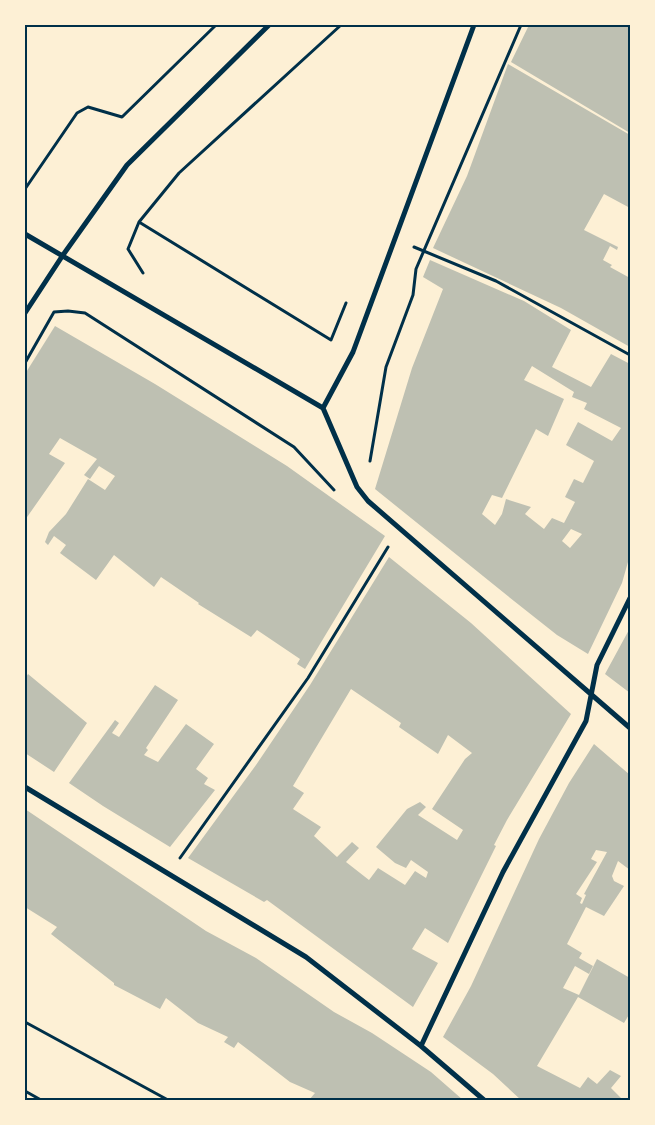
<svg xmlns="http://www.w3.org/2000/svg" width="655" height="1125" viewBox="0 0 655 1125" font-family="'Fira Sans',sans-serif">
  <rect width="100%" height="100%" fill="#fdf0d5"/>
  <!-- building -->
  <path fill="#bec0b2" fill-rule="evenodd" d="M 529,25 L 630,25 L 630,133 L 511,62 Z
    M 508,64 L 630,135 L 630,208 L 604,194 L 584,230 L 618,247 L 617,250 L 610,246 L 603,260 L 612,265 L 610,267 L 630,278 L 630,347 L 561,308 L 433,248 L 467,176 Z
    M 430,260 L 524,301 L 571,330 L 552,367 L 591,387 L 611,354 L 630,364 L 630,555 L 622,583 L 588,654 L 557,635 L 514,601 L 375,489 L 412,368 L 443,289 L 423,277 ZM 532,366 L 574,392 L 572,397 L 587,403 L 584,409 L 621,428 L 612,441 L 578,422 L 566,445 L 594,461 L 583,483 L 574,479 L 565,497 L 575,502 L 564,523 L 552,518 L 544,529 L 525,514 L 531,507 L 506,499 L 502,514 L 495,525 L 482,514 L 492,495 L 502,498 L 536,429 L 548,436 L 564,399 L 524,380 ZM 571,529 L 582,534 L 570,548 L 562,541 Z
    M 55,326 L 155,384 L 287,466 L 385,536 L 305,669 L 297,664 L 300,659 L 257,630 L 251,637 L 198,604 L 199,603 L 161,577 L 154,587 L 114,555 L 96,580 L 60,553 L 66,545 L 54,536 L 48,545 L 45,542 L 49,532 L 66,514 L 88,479 L 105,490 L 115,476 L 99,466 L 90,479 L 84,475 L 97,459 L 60,438 L 49,454 L 65,463 L 25,520 L 25,374 Z
    M 389,557 L 471,623 L 571,714 L 507,820 L 494,845 L 496,846 L 448,943 L 425,928 L 412,949 L 438,963 L 413,1007 L 267,900 L 264,902 L 188,858 L 256,765 L 310,685 ZM 351,689 L 401,723 L 399,727 L 438,754 L 448,735 L 472,753 L 465,759 L 432,809 L 463,830 L 457,840 L 418,815 L 426,807 L 420,802 L 407,809 L 376,847 L 395,863 L 406,868 L 411,860 L 428,872 L 426,878 L 415,871 L 405,885 L 378,868 L 369,880 L 346,862 L 359,848 L 352,842 L 337,857 L 314,836 L 321,827 L 293,809 L 304,793 L 293,786 Z
    M 630,628 L 630,693 L 605,674 Z
    M 28,674 L 87,723 L 54,772 L 25,753 L 25,679 Z
    M 155,685 L 178,700 L 146,748 L 148,750 L 144,755 L 158,762 L 186,724 L 214,744 L 196,769 L 208,778 L 204,784 L 215,790 L 170,847 L 103,806 L 69,783 L 115,720 L 119,723 L 112,733 L 119,737 Z
    M 594,744 L 630,775 L 630,870 L 618,861 L 612,876 L 614,881 L 624,886 L 604,916 L 586,907 L 567,944 L 582,953 L 579,958 L 593,966 L 589,974 L 575,966 L 563,988 L 579,995 L 597,959 L 630,978 L 630,1013 L 624,1023 L 578,997 L 537,1066 L 580,1088 L 588,1077 L 597,1084 L 610,1070 L 621,1076 L 611,1088 L 623,1100 L 521,1100 L 493,1074 L 443,1037 L 471,986 L 539,839 L 569,783 ZM 596,850 L 607,852 L 584,894 L 586,895 L 582,904 L 580,903 L 582,898 L 576,894 L 597,862 L 591,859 Z
    M 25,809 L 206,931 L 256,958 L 334,1012 L 372,1033 L 431,1072 L 463,1100 L 309,1100 L 315,1093 L 290,1082 L 238,1042 L 234,1048 L 224,1042 L 228,1037 L 198,1023 L 166,998 L 160,1009 L 114,985 L 114,983 L 51,934 L 57,927 L 25,907 Z"/>
  <g fill="none" stroke-linecap="round" stroke-linejoin="round">
    <!-- path -->
    <path stroke="#003049" stroke-width="3" d="M 25,189 L 77,113 L 88,107 L 122,117 L 216,25
      M 139,222 L 331,340 L 346,303
      M 414,247 L 496,281 L 630,355
      M 143,273 L 128,249 L 139,222 L 179,173 L 341,25
      M 25,363 L 54,312 L 68,311 L 85,313 L 294,447 L 334,490
      M 370,461 L 386,367 L 413,295 L 416,269 L 521,25
      M 180,858 L 308,678 L 388,547
      M 25,1022 L 168,1100
      M 25,1091 L 41,1100"/>
    <!-- minor -->
    <path stroke="#003049" stroke-width="5" d="M 25,234 L 323,408
      M 25,313 L 63,255 L 127,165 L 269,25
      M 323,408 L 357,487 L 368,501 L 630,728
      M 323,408 L 353,352 L 474,25
      M 25,787 L 306,957 L 421,1046 L 484,1100
      M 421,1046 L 503,872 L 586,721 L 597,665 L 630,598"/>
  </g>
  <!-- border -->
  <rect width="655" height="1125" fill="none" stroke="#fdf0d5" stroke-width="52"/>
  <rect x="26" y="26" width="603" height="1073" fill="none" stroke="#003049" stroke-width="2"/>
</svg>
